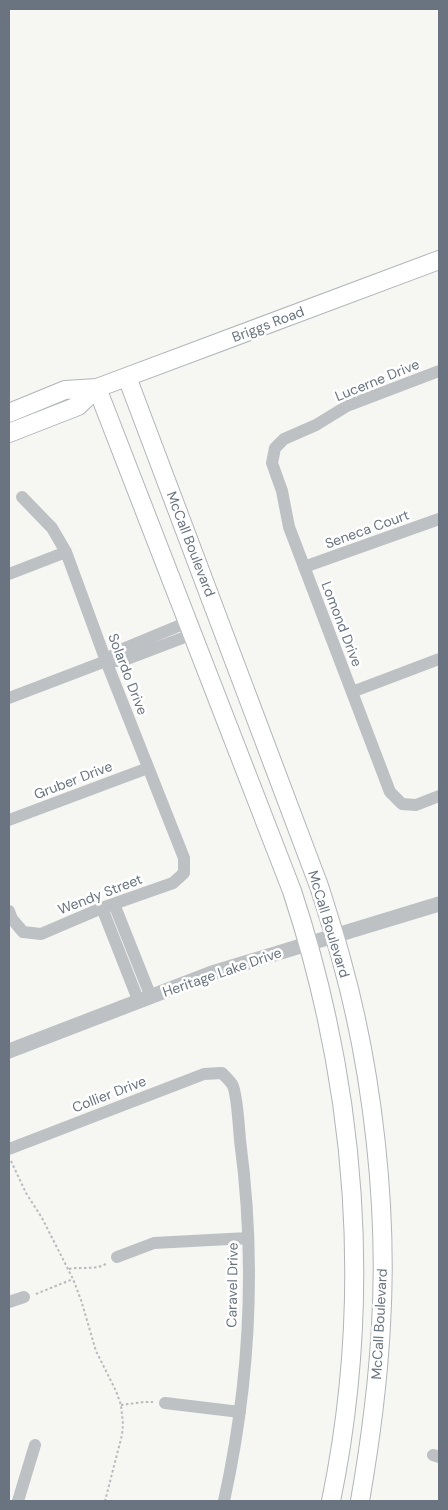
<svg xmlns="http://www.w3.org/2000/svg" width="448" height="1510" viewBox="0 0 448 1510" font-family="'DM Sans',sans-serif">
  <rect width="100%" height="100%" fill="#f6f6f3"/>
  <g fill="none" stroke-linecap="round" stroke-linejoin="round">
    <!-- secondary casing -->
    <g stroke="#b1b5b9" stroke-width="20">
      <path id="secondary" d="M 127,377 L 319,886 C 327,911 335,936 342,962 C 373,1074 388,1209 381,1325 C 378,1384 370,1443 360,1501
        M 97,388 L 292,891 C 357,1088 373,1298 331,1501
        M 9,413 L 65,390 L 97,388 L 439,260
        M 9,433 L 78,406 L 97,388"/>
    </g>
    <!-- path -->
    <path stroke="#b8babd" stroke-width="2" stroke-dasharray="2.5 2.5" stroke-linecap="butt" d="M 11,1161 L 26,1193 L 42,1218 L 73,1279 L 81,1300 L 96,1351 L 116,1391 L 121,1405 L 123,1424 L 122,1435 L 105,1501
      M 69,1269 C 82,1266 96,1271 107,1263
      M 36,1294 L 73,1279
      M 121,1405 L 144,1402 L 153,1402"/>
    <!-- minor -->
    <path stroke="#bec1c4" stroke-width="12" d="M 439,371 L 347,406 L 316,425 L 284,439 L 275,448 L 272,463 L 282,491 L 289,527 L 390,792 L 402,804 L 416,805 L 439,796
      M 304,567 L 439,519
      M 9,574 L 66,552
      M 106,661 L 122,661 L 193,634
      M 352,692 L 439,659
      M 9,698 L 106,661 L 118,651 L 188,622
      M 9,820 L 148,768
      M 114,904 L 151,997
      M 102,908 L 139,1002
      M 9,911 L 12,919 L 23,932 L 41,934 L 102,908 L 173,883 L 184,873 L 184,858 L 106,661 L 66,552 L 52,528 L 22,497
      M 9,1149 L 204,1074 L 222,1073 C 225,1076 229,1080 232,1084 C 237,1091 239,1129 240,1140 C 256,1260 250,1383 224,1501
      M 117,1257 L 154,1243 L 248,1238
      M 9,1302 L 24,1297
      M 165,1403 L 240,1412
      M 433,1455 L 439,1457
      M 18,1501 L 35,1445"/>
    <!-- tertiary -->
    <path stroke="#bec1c4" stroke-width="15" d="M 9,1051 L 212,973 L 439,904"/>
    <!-- secondary -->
    <use href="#secondary" stroke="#fff" stroke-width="18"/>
  </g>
  <g text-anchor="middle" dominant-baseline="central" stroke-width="5" stroke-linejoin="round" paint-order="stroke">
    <!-- street labels -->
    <g font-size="14" fill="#697480" stroke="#fff">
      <text transform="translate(268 324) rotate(-21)">Briggs Road</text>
      <text transform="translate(377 380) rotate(-22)">Lucerne Drive</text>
      <text transform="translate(367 529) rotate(-20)">Seneca Court</text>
      <text transform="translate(191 544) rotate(69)">McCall Boulevard</text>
      <text transform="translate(342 624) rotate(69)">Lomond Drive</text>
      <text transform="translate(128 674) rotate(69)">Solardo Drive</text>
      <text transform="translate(73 780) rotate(-21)">Gruber Drive</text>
      <text transform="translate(100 894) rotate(-21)">Wendy Street</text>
      <text transform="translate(329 924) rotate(73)">McCall Boulevard</text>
      <text transform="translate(222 972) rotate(-19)">Heritage Lake Drive</text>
      <text transform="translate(109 1094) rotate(-21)">Collier Drive</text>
      <text transform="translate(232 1285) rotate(-89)">Caravel Drive</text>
      <text transform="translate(379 1324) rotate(-87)">McCall Boulevard</text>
    </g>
  </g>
  <!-- border -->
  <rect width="448" height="1510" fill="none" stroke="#697480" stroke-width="20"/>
</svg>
